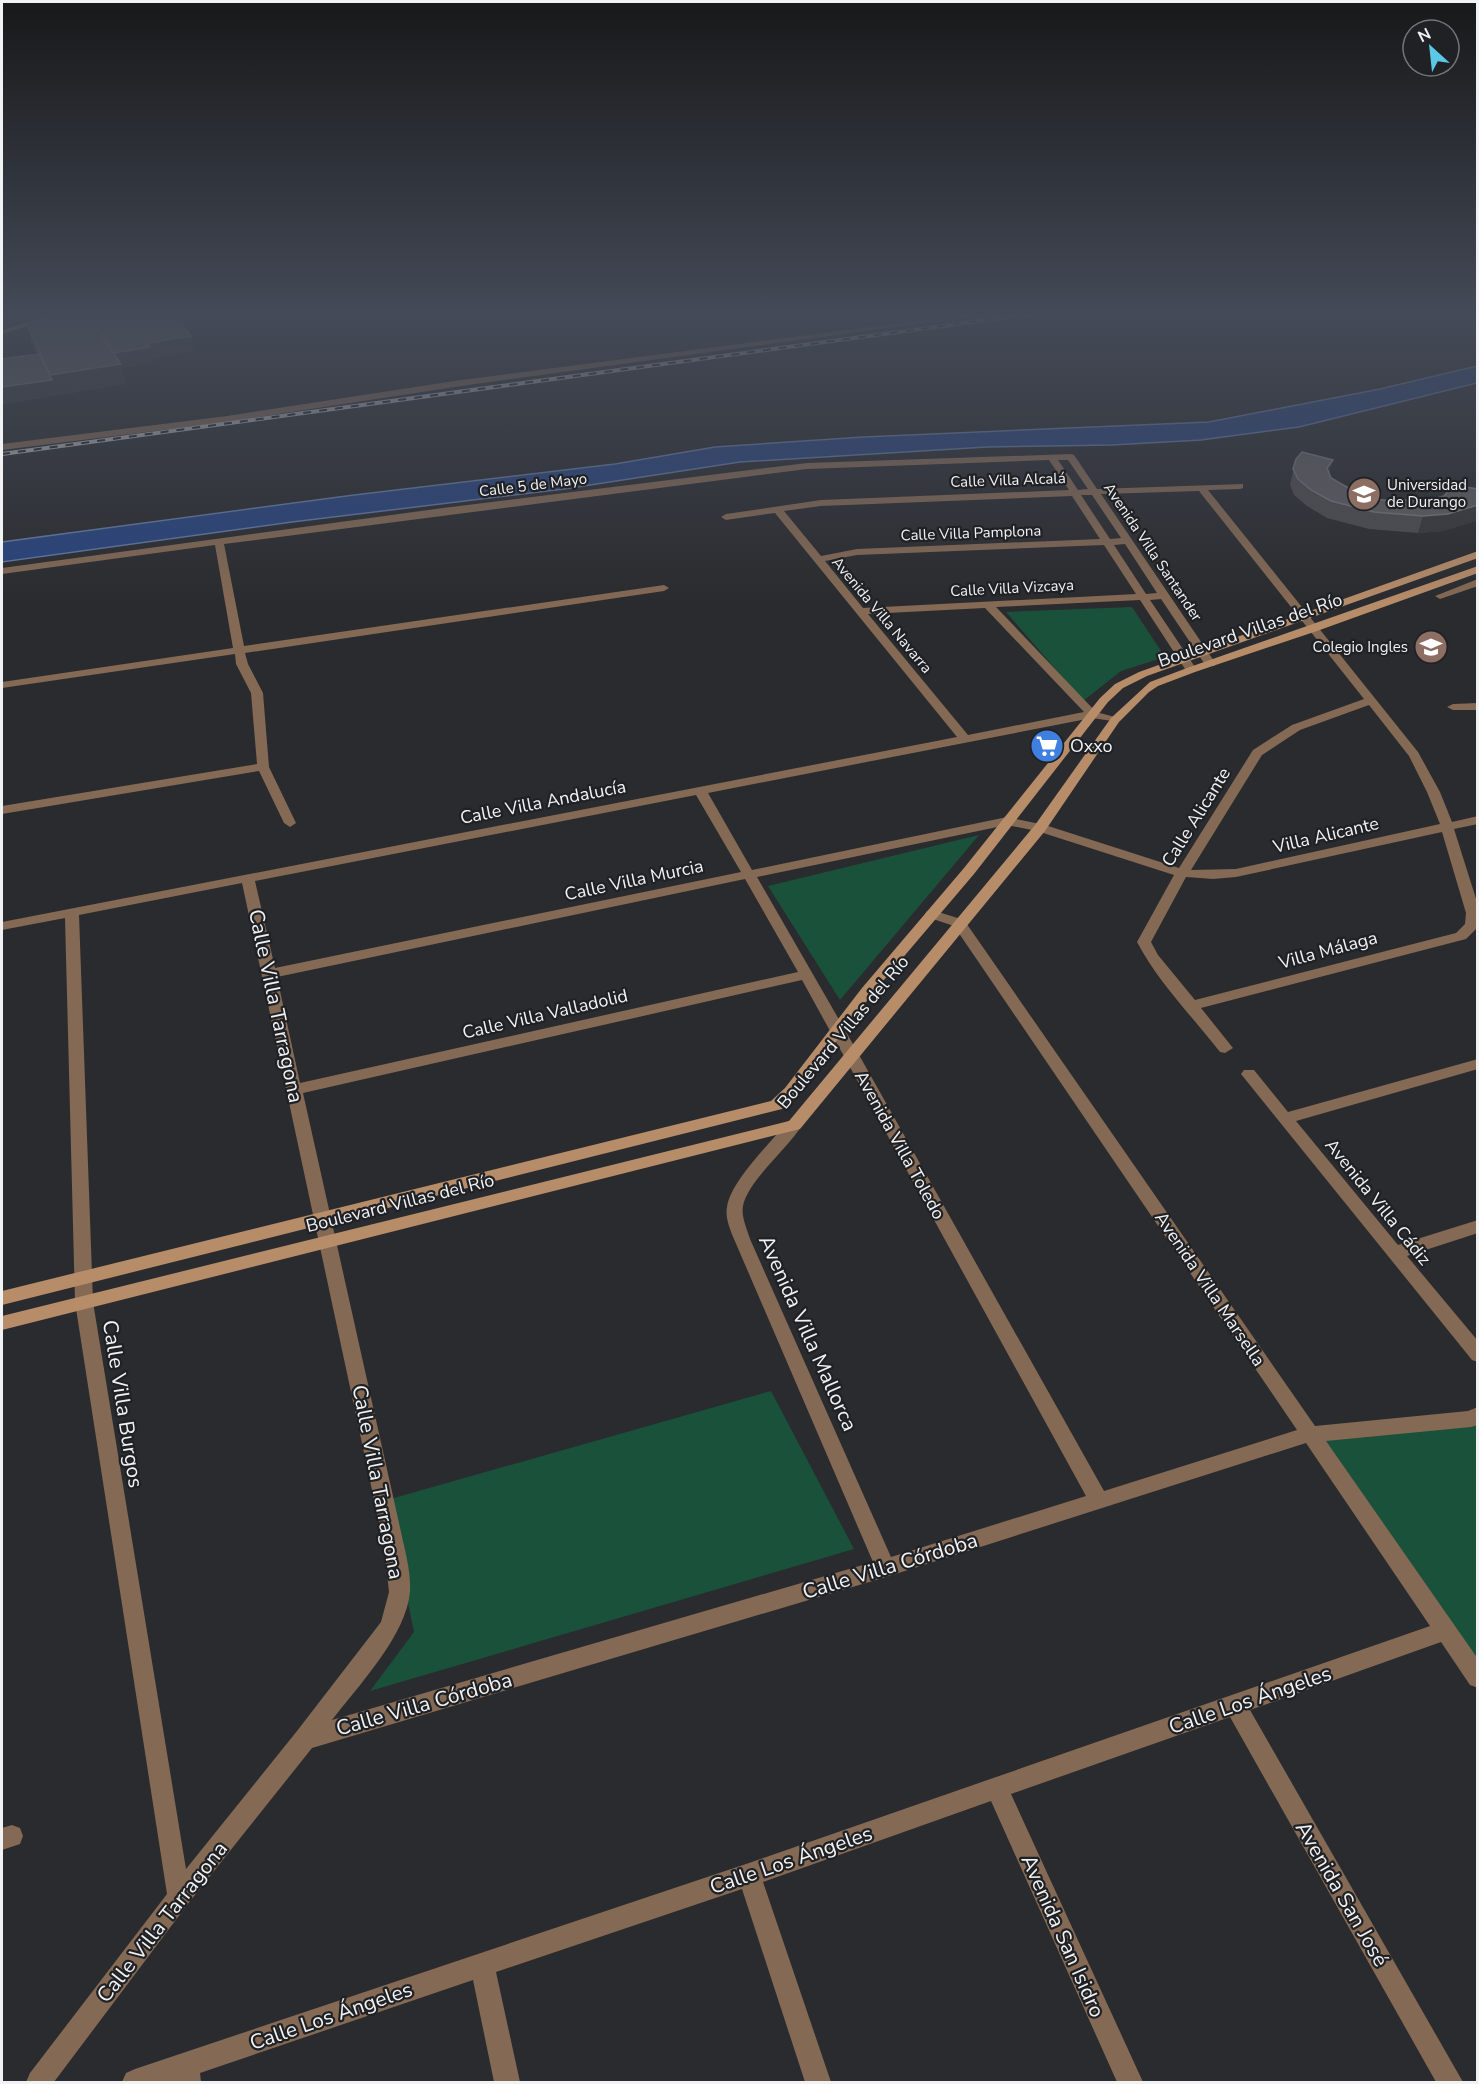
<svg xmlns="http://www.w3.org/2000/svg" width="1479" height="2084" viewBox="0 0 1479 2084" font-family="'Nunito Sans',sans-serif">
  <rect width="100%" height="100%" fill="#2a2b2e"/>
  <!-- green -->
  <path fill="#1a513a" d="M 1132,607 L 1165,657 L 1121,671 L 1083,701 L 1006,612 Z
    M 979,835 L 840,1000 L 768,886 Z
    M 771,1391 L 854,1549 L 370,1691 L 414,1632 L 387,1500 Z
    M 1477,1423 L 1477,1664 L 1323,1441 Z"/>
  <!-- water -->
  <path fill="#27437e" stroke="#6478a1" stroke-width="1.5" d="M 1477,366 L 1477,383 L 1299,427 L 1201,440 L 1112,445 L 987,447 L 740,462 L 564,489 L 292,522 L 2,562 L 2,542 L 354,495 L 615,464 L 715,447 L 863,437 L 1209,422 L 1380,389 Z"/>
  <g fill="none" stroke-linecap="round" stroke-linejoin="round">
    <!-- street -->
    <path fill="#846954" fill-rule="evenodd" d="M 978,313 L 997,313 L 461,386 L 227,422 L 2,450 L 2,444 L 227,416 L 461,380 Z
      M 1071,454 L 1074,455 L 1097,489 L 1243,484 L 1243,488 L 1240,489 L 1208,490 L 1418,752 L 1440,792 L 1452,822 L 1478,816 L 1478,824 L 1454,829 L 1478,905 L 1477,928 L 1466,939 L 1201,1008 L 1233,1048 L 1225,1053 L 1220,1052 C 1192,1016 1158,982 1137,942 L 1174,875 L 1037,831 L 1007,825 L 757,877 L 845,1030 L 1104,1491 L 1297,1430 L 954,926 L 927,917 L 925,914 L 927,911 L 932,910 L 964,920 L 1315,1426 L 1468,1411 L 1478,1407 L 1478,1425 L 1471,1427 L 1326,1441 L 1478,1659 L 1478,1688 L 1470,1685 L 1441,1642 L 1250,1710 L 1463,2082 L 1436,2082 L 1230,1717 L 1011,1794 L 1143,2082 L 1117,2082 L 991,1801 L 763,1882 L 831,2082 L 805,2082 L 742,1889 L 496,1972 L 520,2082 L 494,2082 L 473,1980 L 200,2073 L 201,2082 L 122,2082 L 126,2073 L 135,2069 L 749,1863 L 1430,1626 L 1306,1443 L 886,1577 L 312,1748 L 187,1905 L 54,2082 L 26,2082 L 30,2073 L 167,1894 L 75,1302 L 65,918 L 2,930 L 2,922 L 957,737 L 775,513 L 726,520 L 721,517 L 726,514 L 821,500 L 1069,490 L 1049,460 L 807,469 L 224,544 L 244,646 L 664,585 L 669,588 L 664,591 L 245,653 L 248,664 L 263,693 L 269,767 L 296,823 L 290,827 L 284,823 L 259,771 L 2,814 L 2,806 L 257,764 L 251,693 L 236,664 L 235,654 L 2,688 L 2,682 L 233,648 L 215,545 L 2,574 L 2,568 L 443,508 L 807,463 ZM 1058,460 L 1068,460 L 1088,489 L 1078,490 ZM 1199,491 L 1364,699 L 1292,725 L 1253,750 L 1179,868 L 1045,825 L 1007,817 L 752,870 L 708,793 L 1092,718 L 1119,722 L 1119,718 L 1096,712 L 996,607 L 1140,600 L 1187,672 L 1195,672 L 1197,670 L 1150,600 L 1161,599 L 1206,666 L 1214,666 L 1216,664 L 1101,494 ZM 1081,495 L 1092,495 L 1121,538 L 1110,539 ZM 1072,496 L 1100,539 L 857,549 L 821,556 L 784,511 L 821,506 ZM 1125,544 L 1157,593 L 1146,594 L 1114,545 ZM 1104,545 L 1136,594 L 863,608 L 825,561 L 857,555 ZM 985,608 L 1084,712 L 968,735 L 868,614 ZM 1369,705 L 1409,756 L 1427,792 L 1440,824 L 1236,869 L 1191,870 L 1262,755 L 1300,730 ZM 696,795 L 741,872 L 275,968 L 255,881 ZM 1442,832 L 1466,913 L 1465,924 L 1456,933 L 1195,1000 L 1158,955 L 1151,942 L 1186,877 L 1213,879 L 1236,877 ZM 745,879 L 798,972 L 300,1083 L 277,977 ZM 242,883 L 384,1546 L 389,1592 L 381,1622 L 297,1731 L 186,1869 L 93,1302 L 79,915 ZM 802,980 L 1086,1496 L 891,1557 L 750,1239 C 747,1229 741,1217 743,1206 C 748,1180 788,1149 802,1125 L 800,1121 L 788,1121 C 771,1143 731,1180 727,1207 C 725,1218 730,1229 734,1239 L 873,1562 L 332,1720 C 358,1686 407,1635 410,1591 C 411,1571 405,1551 401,1532 L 303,1093 Z
      M 1478,579 L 1478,586 L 1440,599 L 1435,596 Z
      M 1478,703 L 1478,710 L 1453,710 L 1447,707 L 1453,704 Z
      M 1478,1059 L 1478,1069 L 1296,1121 L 1398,1245 L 1478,1220 L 1478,1233 L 1407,1256 L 1478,1341 L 1478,1362 L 1472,1360 L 1241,1074 L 1244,1070 L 1254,1070 L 1288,1112 Z
      M 12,1825 L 20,1828 L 23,1836 L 20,1844 L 2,1850 L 2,1828 Z"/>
    <!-- secondary -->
    <path fill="#b78c69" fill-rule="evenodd" d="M 58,313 L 69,313 L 2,334 L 2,330 Z
      M 1478,551 L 1478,558 L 1147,676 L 1123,688 L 1108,702 L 974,874 L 872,994 L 795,1096 L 782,1109 L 2,1305 L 2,1291 L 771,1101 L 785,1088 L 862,988 L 964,868 L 1100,698 L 1115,684 L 1139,672 Z
      M 1478,566 L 1478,573 L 1317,631 L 1195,672 L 1158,686 L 1149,692 L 1119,722 L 1045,831 L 800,1129 L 2,1330 L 2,1316 L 789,1121 L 1035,825 L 1111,718 L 1150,682 L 1187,668 Z"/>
    <!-- rail casing -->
    <g stroke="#b3b4b6" stroke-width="4">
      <path id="rail" d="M 2,454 L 1038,313"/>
    </g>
    <!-- rail -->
    <use href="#rail" stroke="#202124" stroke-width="2" stroke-dasharray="8" stroke-linecap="butt"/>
  </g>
  <!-- wall -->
  <path fill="#4d4c4e" d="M 202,313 L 242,313 L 209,318 Z
    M 91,319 L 194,351 L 152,358 L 153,362 L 122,368 L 126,384 L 2,404 L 37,354 L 32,344 L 27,324 Z
    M 1296,459 L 1333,460 L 1329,473 L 1331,478 L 1359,494 L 1382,500 L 1431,500 L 1478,489 L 1478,520 L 1443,531 L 1418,533 L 1369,529 L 1327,518 L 1307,506 L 1294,495 L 1290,485 Z"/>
  <!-- shaded-wall -->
  <path fill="#38373a" d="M 207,313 L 242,313 L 209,318 Z
    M 191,336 L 194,351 L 152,358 L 153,362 L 122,368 L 126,384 L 56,395 L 50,375 L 112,354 L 147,343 Z
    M 52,380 L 56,395 L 2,404 L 2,387 Z
    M 1333,460 L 1329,476 L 1327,468 Z
    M 1478,505 L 1477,521 L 1443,531 L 1418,533 L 1423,516 Z"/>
  <!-- building -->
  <path fill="#5f5d60" stroke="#767577" stroke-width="1.5" d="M 137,313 L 173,313 L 191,336 L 147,343 L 150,347 L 114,353 L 91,319 Z
    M 88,315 L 121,364 L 50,375 L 27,324 Z
    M 39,354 L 52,380 L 2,387 L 2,359 Z
    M 1302,452 L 1333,460 L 1327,468 L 1331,478 L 1359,494 L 1382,500 L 1431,500 L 1444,496 L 1453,485 L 1478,489 L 1478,505 L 1448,514 L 1423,516 L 1374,512 L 1331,501 L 1311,490 L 1298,479 L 1293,469 L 1296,459 Z"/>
  <!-- sky -->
  <linearGradient id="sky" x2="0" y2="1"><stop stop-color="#171819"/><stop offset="0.52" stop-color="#444a57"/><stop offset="1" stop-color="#444a57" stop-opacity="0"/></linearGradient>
  <rect width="1479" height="604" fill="url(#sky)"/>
  <!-- icons -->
  <defs>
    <g id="university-disc" transform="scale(1.725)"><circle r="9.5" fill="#8d6e63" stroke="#202124"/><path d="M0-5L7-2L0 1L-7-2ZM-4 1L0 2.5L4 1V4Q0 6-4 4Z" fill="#fff"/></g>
    <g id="school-disc" transform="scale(1.725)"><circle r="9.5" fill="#8d6e63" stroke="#202124"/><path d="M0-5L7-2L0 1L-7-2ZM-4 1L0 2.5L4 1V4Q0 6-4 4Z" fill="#fff"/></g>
    <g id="supermarket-disc" transform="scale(1.725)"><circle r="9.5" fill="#3f7fe0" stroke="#202124"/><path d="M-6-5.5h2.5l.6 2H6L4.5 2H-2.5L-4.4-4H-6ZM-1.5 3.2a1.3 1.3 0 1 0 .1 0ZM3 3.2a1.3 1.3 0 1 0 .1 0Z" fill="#fff"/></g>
  </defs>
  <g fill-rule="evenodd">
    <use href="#university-disc" x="1364" y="494"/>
    <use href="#school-disc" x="1431" y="647"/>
    <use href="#supermarket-disc" x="1047" y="746"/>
  </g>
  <g text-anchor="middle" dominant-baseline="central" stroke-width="4.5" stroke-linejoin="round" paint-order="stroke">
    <!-- far-street labels -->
    <g font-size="15" fill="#f1f2f4" stroke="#202124">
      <text transform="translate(1008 480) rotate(-2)">Calle Villa Alcalá</text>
      <text transform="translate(533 485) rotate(-7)">Calle 5 de Mayo</text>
      <text transform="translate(971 533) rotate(-2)">Calle Villa Pamplona</text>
      <text transform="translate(1153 552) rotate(56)">Avenida Villa Santander</text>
      <text transform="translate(1012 588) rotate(-3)">Calle Villa Vizcaya</text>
      <text transform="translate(882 615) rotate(50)">Avenida Villa Navarra</text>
    </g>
    <!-- far-poi labels -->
    <g font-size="15" fill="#f1f2f4" stroke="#202124" text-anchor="start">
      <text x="1387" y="485">Universidad<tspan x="1387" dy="17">de Durango</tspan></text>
      <text x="1408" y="647" text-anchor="end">Colegio Ingles</text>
    </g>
    <!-- street labels -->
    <g font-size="18" fill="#f1f2f4" stroke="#202124">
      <text transform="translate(1250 630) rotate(-19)">Boulevard Villas del Río</text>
      <text transform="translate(543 802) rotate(-11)">Calle Villa Andalucía</text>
      <text transform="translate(1196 817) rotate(-58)">Calle Alicante</text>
      <text transform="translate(1326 835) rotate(-13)">Villa Alicante</text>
      <text transform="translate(634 880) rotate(-12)">Calle Villa Murcia</text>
      <text transform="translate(1328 950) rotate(-15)">Villa Málaga</text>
      <text transform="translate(545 1014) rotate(-13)">Calle Villa Valladolid</text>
      <text transform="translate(843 1032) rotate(-50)">Boulevard Villas del Río</text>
      <text transform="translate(900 1145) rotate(61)">Avenida Villa Toledo</text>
      <text transform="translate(1378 1202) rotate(51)">Avenida Villa Cádiz</text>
      <text transform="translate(400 1203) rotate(-14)">Boulevard Villas del Río</text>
      <text transform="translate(1210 1289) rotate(56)">Avenida Villa Marsella</text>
    </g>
    <!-- poi labels -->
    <g font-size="18" fill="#f1f2f4" stroke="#202124" text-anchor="start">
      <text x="1070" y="746">Oxxo</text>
    </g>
    <!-- near-street labels -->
    <g font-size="21" fill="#f1f2f4" stroke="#202124">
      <text transform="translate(276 1006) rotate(78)">Calle Villa Tarragona</text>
      <text transform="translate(808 1333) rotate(66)">Avenida Villa Mallorca</text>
      <text transform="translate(123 1404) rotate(81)">Calle Villa Burgos</text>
      <text transform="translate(378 1482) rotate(79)">Calle Villa Tarragona</text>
      <text transform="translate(890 1566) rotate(-17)">Calle Villa Córdoba</text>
      <text transform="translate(1250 1700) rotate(-19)">Calle Los Ángeles</text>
      <text transform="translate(424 1704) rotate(-16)">Calle Villa Córdoba</text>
      <text transform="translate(791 1860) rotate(-19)">Calle Los Ángeles</text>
      <text transform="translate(1342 1894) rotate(60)">Avenida San José</text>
      <text transform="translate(162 1922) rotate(-52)">Calle Villa Tarragona</text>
      <text transform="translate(1063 1936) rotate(66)">Avenida San Isidro</text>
      <text transform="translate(331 2016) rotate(-19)">Calle Los Ángeles</text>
    </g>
  </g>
  <!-- border -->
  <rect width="1479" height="2084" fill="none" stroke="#f1f2f4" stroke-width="6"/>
  <!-- north arrow -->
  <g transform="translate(1431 48) rotate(333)"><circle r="28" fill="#202124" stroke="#747577" stroke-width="1.5"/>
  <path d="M0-4.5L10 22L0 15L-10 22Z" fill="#5bc8e6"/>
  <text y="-9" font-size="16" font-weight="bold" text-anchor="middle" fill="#f1f2f4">N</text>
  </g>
</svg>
